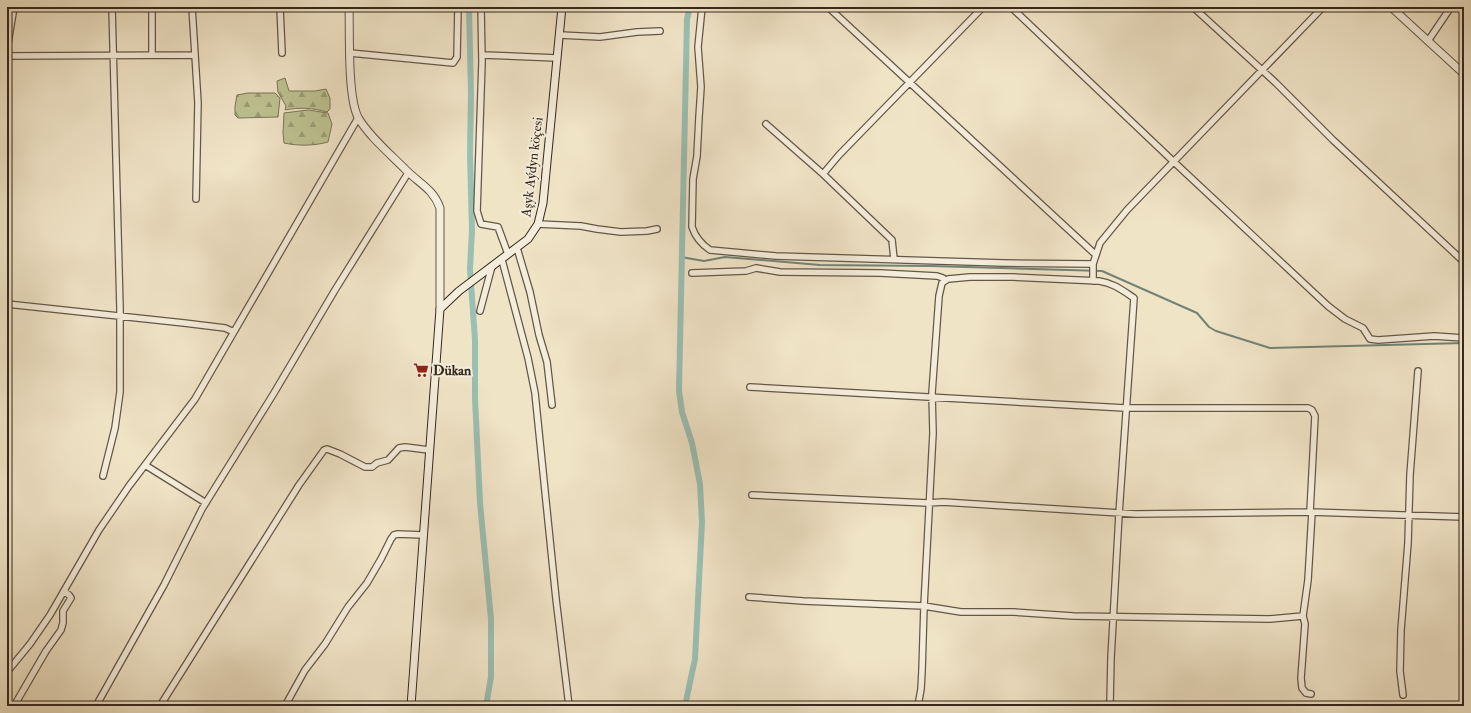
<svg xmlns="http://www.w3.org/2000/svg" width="1471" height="713" viewBox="0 0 1471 713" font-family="'IM FELL Double Pica',serif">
  <defs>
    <pattern id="forest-firs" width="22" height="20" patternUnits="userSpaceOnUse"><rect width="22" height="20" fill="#bec292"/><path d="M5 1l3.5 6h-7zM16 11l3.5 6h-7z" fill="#9b9e77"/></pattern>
  </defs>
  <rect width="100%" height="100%" fill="#f0e4c7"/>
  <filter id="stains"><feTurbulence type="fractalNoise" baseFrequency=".005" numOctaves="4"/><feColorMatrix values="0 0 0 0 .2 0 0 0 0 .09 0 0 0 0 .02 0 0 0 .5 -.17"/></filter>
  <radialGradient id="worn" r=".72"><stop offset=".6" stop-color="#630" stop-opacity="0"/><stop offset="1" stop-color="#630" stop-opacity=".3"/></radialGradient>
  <!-- forest -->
  <path fill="url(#forest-firs)" stroke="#7a7558" d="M 285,78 L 289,91 L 315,91 L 326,89 L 330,98 L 330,109 L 327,112 C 313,108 300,107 285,110 L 286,106 L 278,92 L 277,81 Z
    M 248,93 L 275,93 L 280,98 L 278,117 L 238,118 L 235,115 L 235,106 L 237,95 Z
    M 308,110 L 328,113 L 332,124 L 328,142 C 314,146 298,146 284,143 L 283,133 L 284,113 Z"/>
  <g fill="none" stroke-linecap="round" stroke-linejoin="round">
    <!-- stream -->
    <path stroke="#728377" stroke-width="2" d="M 681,257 L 704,261 L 725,257 L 820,265 L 931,266 L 1102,271 L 1197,313 L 1209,327 L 1216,331 L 1270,348 L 1464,343"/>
    <!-- canal -->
    <path stroke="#9abfb3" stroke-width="6" d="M 469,7 L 471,94 L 470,154 L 472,230 L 470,269 L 475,340 L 475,398 L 480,503 L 491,619 L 491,677 L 486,706
      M 685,706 L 695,659 L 702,522 L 700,484 L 692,443 L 682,412 L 679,391 L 687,19 L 690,7"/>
    <!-- minor casing -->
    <g stroke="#645748" stroke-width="8">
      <path id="minor" d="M 152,7 L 152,55
        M 192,7 L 198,103 L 196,199
        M 280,7 L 282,53
        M 481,7 L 482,62 L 477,211 L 481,224 L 498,227 L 508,254
        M 702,7 L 698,47 L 701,87 L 699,117 L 697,156 L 693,179 L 692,227 C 695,236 701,244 710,250 L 776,256 L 1004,263 L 1093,264
        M 828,7 L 1096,255
        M 1011,7 L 1174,162 L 1328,306 L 1345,319 L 1363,328 L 1370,339 L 1378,340 L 1434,336 L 1464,338
        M 1193,7 L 1276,83 L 1333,140 L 1464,262
        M 560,35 L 600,37 L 637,32 L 660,31
        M 1428,41 L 1451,7
        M 7,49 L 14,7
        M 350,53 L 453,63 L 457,57 L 458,7
        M 482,55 L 557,58
        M 7,56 L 195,55
        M 766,124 L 823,174 L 839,155 L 983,7
        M 823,174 L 892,240 L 894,259
        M 538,224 L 581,226 L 597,229 L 621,232 L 647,231 L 657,229
        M 517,248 L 530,292 L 539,335 L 547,362 L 552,405
        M 502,260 L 528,358 L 535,393 L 556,599 L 569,706
        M 692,273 L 746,271 L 756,268 L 780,272 L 880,273 L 937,276 L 943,278 L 945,281
        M 1093,281 L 1093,264 L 1100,243 L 1127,210 L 1323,7
        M 7,304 L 184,323 L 225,328 L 234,332
        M 480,311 L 492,266
        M 750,387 L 1125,408 L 1308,408 L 1312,410 L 1315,416 L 1310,512
        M 145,465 L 206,503
        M 103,476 L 115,428 L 120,392 L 120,308 L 112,7
        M 752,495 L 928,503 L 943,502 L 1136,514 L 1310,512 L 1464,517
        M 749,597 L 803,601 L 924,606 L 961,612 L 1014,612 L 1073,616 L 1269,619 L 1303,616
        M 7,672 L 30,644 L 50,615 L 99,530 L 129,486 L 195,399 L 358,118
        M 1311,694 L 1306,693 L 1302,688 L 1301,678 L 1305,624 L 1303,616 L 1308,580 L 1312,512
        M 1403,695 L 1400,671 L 1401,630 L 1408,543 L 1410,475 L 1418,371
        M 14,706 L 46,651 L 61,630 L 63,623 L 63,611 L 71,598 L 69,595 L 64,591
        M 96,706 L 164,585 L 202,509 L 274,393 L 335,290 L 408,173
        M 160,706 L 299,485 L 324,450 L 327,449 L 340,454 L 365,467 L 372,467 L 377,463 L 388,460 L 399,448 L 405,447 L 429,450
        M 285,706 L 305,670 L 325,644 L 348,607 L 367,583 L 381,559 L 391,539 L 394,535 L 398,534 L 423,535
        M 918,706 L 921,689 L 922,671 L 924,606 L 933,433 L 932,393 L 939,296 L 942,283 L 948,279 L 970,277 L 1013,277 L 1099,281 C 1113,283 1122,290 1134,298 L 1119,514 L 1111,658 L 1110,704"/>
    </g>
    <!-- tertiary casing -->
    <g stroke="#645748" stroke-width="9">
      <path id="tertiary" d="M 349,7 C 350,32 347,100 359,119 C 370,137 389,153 404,168 C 418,183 433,188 440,208 L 440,309
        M 1391,7 L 1464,74"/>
    </g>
    <!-- secondary casing -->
    <g stroke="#35281e" stroke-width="9">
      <path id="secondary" d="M 411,706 L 440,309 L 459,291 L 528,239 L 538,224 L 543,203 L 562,7"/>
    </g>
    <!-- minor -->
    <use href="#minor" stroke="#f5eddb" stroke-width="5.5"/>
    <!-- tertiary -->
    <use href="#tertiary" stroke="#f5eddb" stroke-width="7"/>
    <!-- secondary -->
    <use href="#secondary" stroke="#f5eddb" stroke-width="7"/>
  </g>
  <!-- icons -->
  <defs>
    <g id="supermarket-bare" transform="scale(1.2)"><path d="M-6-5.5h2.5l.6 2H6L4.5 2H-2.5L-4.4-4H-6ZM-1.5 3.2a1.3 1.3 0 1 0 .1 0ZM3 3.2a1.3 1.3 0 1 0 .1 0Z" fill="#8f2418" stroke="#f5eddb" stroke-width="2.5" paint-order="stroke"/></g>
  </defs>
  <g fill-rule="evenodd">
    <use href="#supermarket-bare" x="421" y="370"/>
  </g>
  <g text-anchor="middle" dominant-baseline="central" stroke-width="4" stroke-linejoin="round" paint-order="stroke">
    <!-- street labels -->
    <g font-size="14" fill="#35281e" stroke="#f5eddb">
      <text transform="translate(532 167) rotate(-83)">Aşyk Aýdyn köçesi</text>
    </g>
    <!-- poi labels -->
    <g font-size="14" font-weight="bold" fill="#35281e" stroke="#f5eddb" text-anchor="start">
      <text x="433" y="370">Dükan</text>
    </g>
  </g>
  <!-- margin -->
  <rect width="1471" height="713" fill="none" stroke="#f0e4c7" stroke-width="24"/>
  <rect x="8" y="8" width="1455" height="697" fill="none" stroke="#35281e" stroke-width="2"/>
  <rect x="12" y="12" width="1447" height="689" fill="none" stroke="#35281e"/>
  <rect width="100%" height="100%" filter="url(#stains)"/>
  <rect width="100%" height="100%" fill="url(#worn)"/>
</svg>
